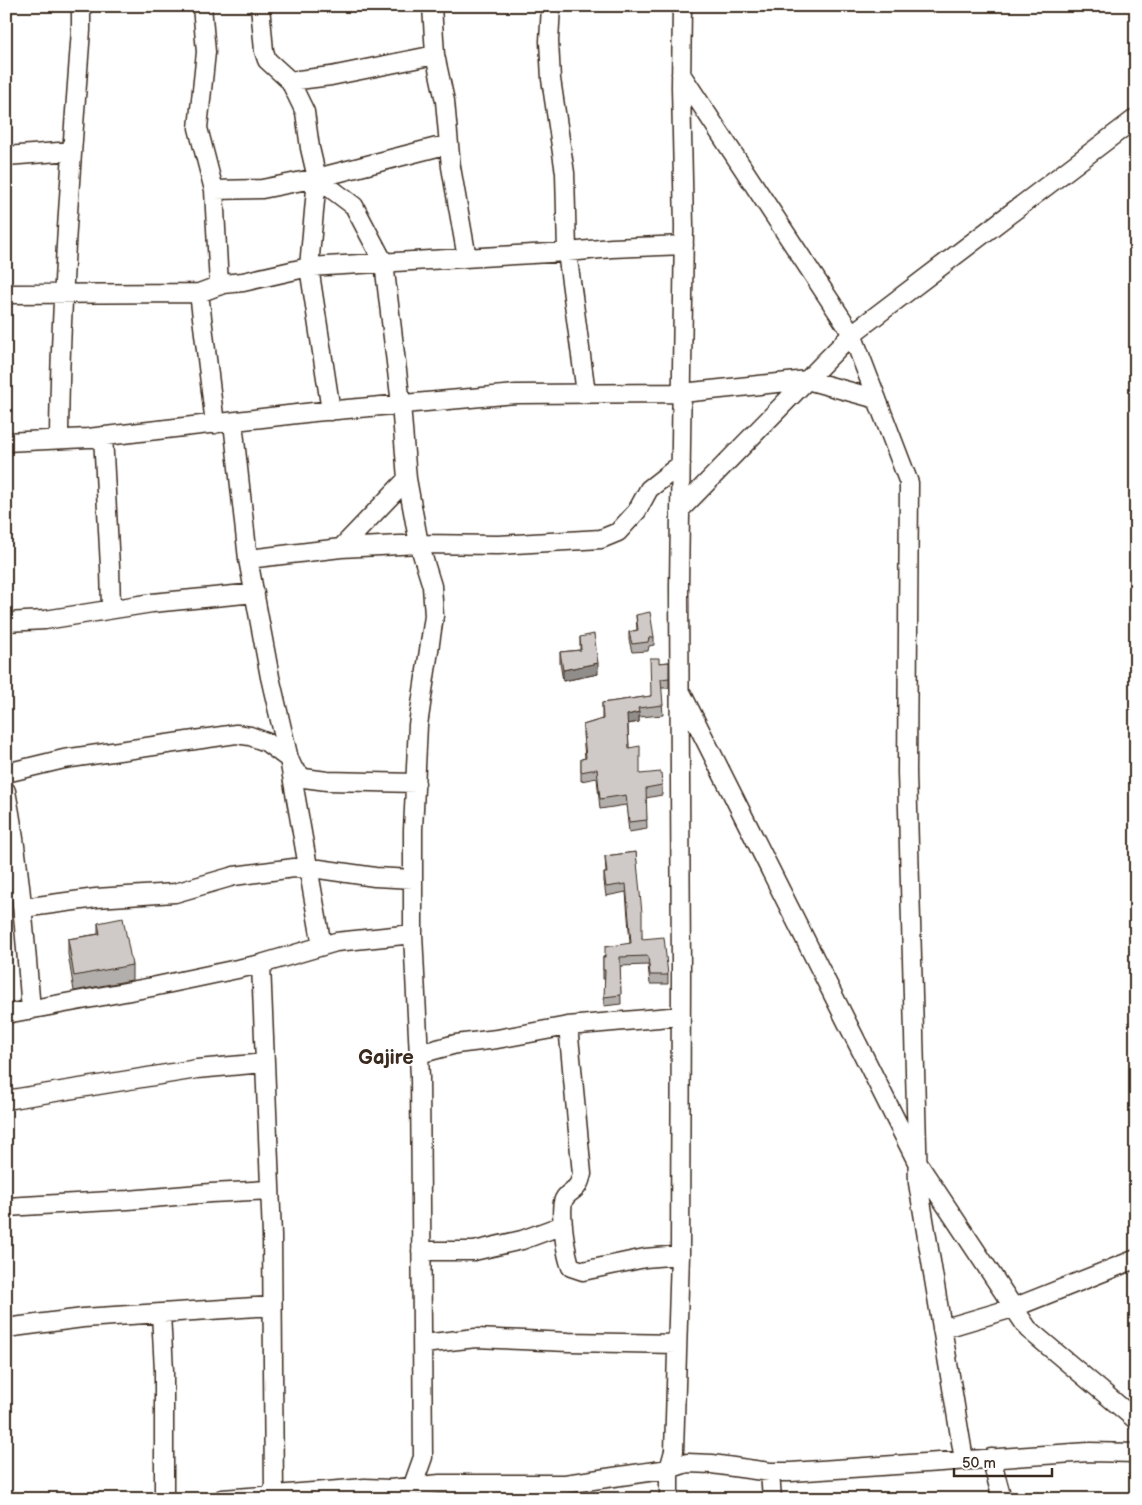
<svg xmlns="http://www.w3.org/2000/svg" width="1142" height="1505" viewBox="0 0 1142 1505" font-family="'Balsamiq Sans',sans-serif">
  <rect width="100%" height="100%" fill="#fff"/>
  <filter id="ink" filterUnits="userSpaceOnUse"><feTurbulence type="fractalNoise" baseFrequency=".02" numOctaves="2"/><feDisplacementMap in="SourceGraphic" scale="10" xChannelSelector="R" yChannelSelector="G"/><feConvolveMatrix kernelMatrix="1 2 1 2 8 2 1 2 1" color-interpolation-filters="sRGB"/></filter>
  <g filter="url(#ink)">
    <g fill="none" stroke-linecap="round" stroke-linejoin="round">
      <!-- minor casing -->
      <g stroke="#3b2a1e" stroke-width="21">
        <path id="minor" d="M 202,6 L 206,52 L 198,128 L 214,190 L 219,286
          M 260,6 L 264,51 L 267,60 L 290,81 L 305,112 L 310,148 L 317,178 L 354,206 L 384,263 L 401,404 L 407,479 L 419,544 L 432,586 L 434,616 L 418,725 L 413,830 L 413,934 L 420,1077 L 423,1457 L 408,1499
          M 432,6 L 435,55 L 445,101 L 451,167 L 467,258
          M 551,6 L 549,41 L 551,79 L 565,173 L 567,252 L 586,393
          M 681,74 L 852,334 L 909,483 L 907,772 L 918,1183 L 964,1460
          M 290,81 L 331,76 L 435,55
          M 6,156 L 72,151
          M 317,178 L 449,144
          M 214,190 L 262,189 L 317,178 L 309,267 L 331,411
          M 199,293 L 215,424
          M 6,294 L 199,293 L 223,284 L 243,282 L 309,267 L 567,252 L 612,248 L 684,245
          M 233,422 L 248,559 L 270,677 L 289,759 L 322,946
          M 103,436 L 110,567 L 111,608
          M 59,439 C 60,303 71,166 81,30 L 81,6
          M 6,442 L 88,438 L 314,412 L 516,394 L 682,393 L 807,380 L 877,399
          M 680,510 L 852,334 L 1136,118
          M 341,548 L 407,479
          M 248,559 L 341,548 L 419,544 L 498,545 L 601,539 L 618,532 L 637,511 L 649,489 L 681,464
          M 6,622 L 45,620 L 152,603 L 255,593
          M 682,694 L 917,1162 L 1028,1329 L 1136,1420
          M 6,773 L 64,759 L 236,734 L 250,736 L 266,742 L 289,759 L 294,770 L 304,778 L 327,781 L 416,783
          M 6,791 C 20,863 25,937 31,1010
          M 23,908 L 96,898 L 175,893 L 234,876 L 294,868 L 319,869 L 375,877 L 413,879
          M 261,964 L 272,1235 L 274,1495
          M 6,1014 L 152,987 L 261,964 L 336,942 L 413,934
          M 568,1026 L 582,1174 C 581,1177 580,1182 578,1185 C 574,1192 565,1193 563,1202 C 560,1214 566,1256 571,1267 L 583,1271 L 645,1258 L 680,1255
          M 419,1054 L 456,1044 L 497,1039 L 568,1026 L 681,1016
          M 6,1100 L 197,1069 L 264,1063
          M 6,1207 L 128,1200 L 211,1193 L 270,1190
          M 421,1251 L 474,1251 L 522,1240 L 563,1225
          M 161,1313 L 164,1371 L 164,1499
          M 6,1328 L 83,1318 L 272,1306
          M 942,1329 L 1013,1308 L 1136,1259
          M 423,1344 L 476,1338 L 569,1342 L 677,1344
          M 991,1458 L 1002,1499
          M 770,1472 L 772,1499
          M 222,1499 L 365,1488 L 390,1489 L 440,1484 L 565,1484 L 669,1469 L 687,1463 L 712,1464 L 770,1472 L 791,1472 L 1089,1452 L 1136,1453
          M 669,1499 L 669,1469 L 674,1451 L 680,1255 L 681,973 L 679,586 L 684,227 L 681,87 L 682,6"/>
      </g>
      <!-- minor -->
      <use href="#minor" stroke="#fff" stroke-width="18"/>
    </g>
    <!-- wall -->
    <path fill="#b2aeab" stroke="#3b2a1e" d="M 636,615 L 654,637 L 654,645 L 649,646 L 648,651 L 632,652 L 629,640 L 629,632 L 637,630 Z
      M 580,637 L 598,674 L 563,681 L 560,663 L 560,652 L 580,650 Z
      M 669,662 L 669,688 L 661,688 L 663,715 L 639,717 L 639,722 L 628,724 L 629,748 L 640,774 L 662,785 L 662,795 L 646,798 L 647,829 L 629,832 L 626,805 L 600,809 L 597,778 L 581,781 L 581,759 L 585,758 L 583,734 L 583,725 L 602,719 L 602,703 L 651,696 L 659,663 Z
      M 636,852 L 642,939 L 668,975 L 668,984 L 650,984 L 648,965 L 620,966 L 621,1004 L 604,1006 L 605,979 L 603,979 L 603,957 L 630,943 L 626,892 L 606,896 L 604,882 L 604,873 L 606,873 L 605,856 Z
      M 98,923 L 132,965 L 132,980 L 74,991 L 68,954 L 68,939 L 98,934 Z"/>
    <!-- shaded-wall -->
    <path fill="#918d8b" stroke="#3b2a1e" d="M 598,663 L 598,674 L 563,681 L 563,670 Z
      M 639,712 L 639,722 L 627,724 L 627,715 Z"/>
    <!-- building -->
    <path fill="#cfcac7" stroke="#3b2a1e" d="M 650,612 L 654,637 L 649,638 L 648,642 L 632,644 L 629,632 L 638,630 L 636,615 Z
      M 594,634 L 598,663 L 563,670 L 560,652 L 581,650 L 580,637 Z
      M 650,658 L 659,658 L 659,663 L 669,662 L 669,678 L 661,679 L 663,705 L 638,708 L 639,712 L 627,715 L 629,748 L 640,746 L 640,774 L 661,772 L 662,785 L 646,788 L 647,820 L 629,822 L 626,795 L 600,799 L 597,769 L 581,772 L 581,759 L 586,758 L 583,725 L 603,719 L 602,703 L 651,696 Z
      M 636,852 L 642,913 L 642,939 L 664,937 L 668,975 L 650,975 L 648,956 L 620,957 L 621,995 L 604,997 L 605,970 L 603,970 L 603,957 L 605,957 L 605,947 L 631,943 L 626,884 L 606,887 L 604,873 L 607,873 L 605,856 Z
      M 123,918 L 132,965 L 74,976 L 68,939 L 100,934 L 98,923 Z"/>
  </g>
  <g text-anchor="middle" dominant-baseline="central" stroke-width="4" stroke-linejoin="round" paint-order="stroke">
    <!-- district labels -->
    <g font-size="20" font-weight="bold" fill="#3b2a1e" stroke="#fff">
      <text x="386" y="1058">Gajire</text>
    </g>
  </g>
  <!-- margin -->
  <rect width="1142" height="1505" fill="none" stroke="#fff" stroke-width="25"/>
  <rect x="12" y="12" width="1117" height="1480" fill="none" stroke="#3b2a1e" stroke-width="2" filter="url(#ink)"/>
  <!-- scale -->
  <path d="M954 1468v8h98v-8" fill="none" stroke="#3b2a1e" stroke-width="2.5"/>
  <text x="962" y="1468" font-size="15" fill="#3b2a1e" stroke="#ffffff" stroke-width="4" paint-order="stroke">50 m</text>
</svg>
